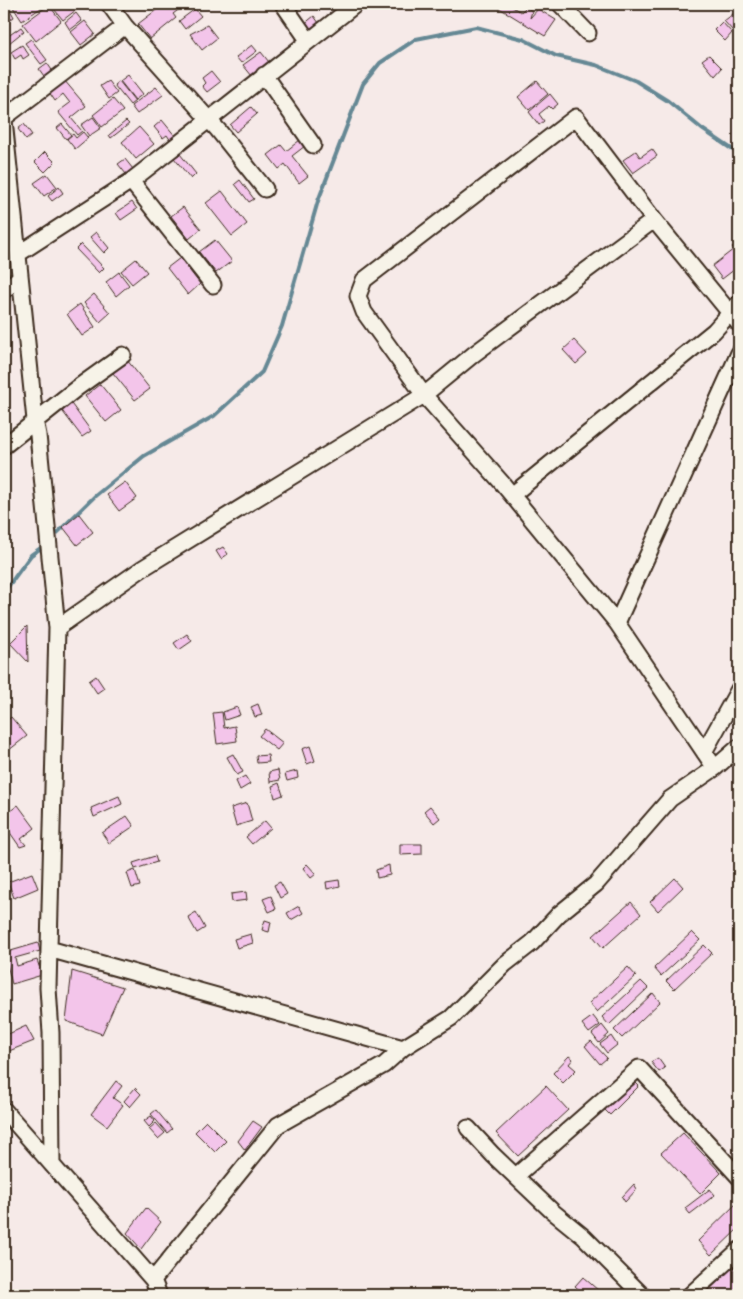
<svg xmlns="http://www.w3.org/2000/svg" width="743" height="1299" viewBox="0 0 743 1299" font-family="Delius,sans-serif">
  <rect width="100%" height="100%" fill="#f6eae8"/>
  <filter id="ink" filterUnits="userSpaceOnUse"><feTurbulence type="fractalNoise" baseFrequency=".02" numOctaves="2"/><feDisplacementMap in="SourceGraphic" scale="10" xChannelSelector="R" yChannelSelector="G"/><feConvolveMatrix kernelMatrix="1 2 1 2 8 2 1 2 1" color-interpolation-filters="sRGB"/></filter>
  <g filter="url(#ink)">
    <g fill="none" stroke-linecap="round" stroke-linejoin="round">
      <!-- stream -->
      <path stroke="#658894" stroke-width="4" d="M 53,537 L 95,496 L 144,456 L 214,416 L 262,372 L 282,326 L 318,201 L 363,84 L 380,63 L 416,39 L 476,27 L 523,39 L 556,56 L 596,65 L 636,81 L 668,101 L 702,129 L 739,154
        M 4,592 L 31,555 L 45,545"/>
    </g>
    <!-- building -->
    <path fill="#f3c5ea" stroke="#3b2a1e" d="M 11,4 L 18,6 L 22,4 L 45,5 L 22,21 Z
      M 50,4 L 70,4 L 76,10 L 63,20 Z
      M 164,4 L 186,4 L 173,14 L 176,18 L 150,39 L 138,24 Z
      M 499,4 L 507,4 L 521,12 L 526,7 L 532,11 L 530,18 L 538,9 L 556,20 L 545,36 L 496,6 Z
      M 49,5 L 61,21 L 36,41 L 23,24 Z
      M 8,6 L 14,17 L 4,24 L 4,9 Z
      M 195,9 L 201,16 L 185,29 L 179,21 Z
      M 737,11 L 739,27 L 733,31 L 724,21 Z
      M 76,13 L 82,21 L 70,30 L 65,22 Z
      M 314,16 L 319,23 L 308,31 L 303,25 Z
      M 85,21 L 95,34 L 81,45 L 71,32 Z
      M 722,22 L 732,33 L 725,41 L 714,30 Z
      M 207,25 L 217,38 L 202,50 L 190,34 Z
      M 21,27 L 24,31 L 4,47 L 4,39 Z
      M 31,39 L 47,60 L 41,64 L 25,43 Z
      M 22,45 L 29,55 L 23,59 L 21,55 L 15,59 L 11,52 Z
      M 252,45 L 257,51 L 241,63 L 236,57 Z
      M 261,52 L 269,62 L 252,76 L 243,65 Z
      M 709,55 L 722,68 L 715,76 L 702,60 Z
      M 47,63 L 54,73 L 46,79 L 39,69 Z
      M 211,71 L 220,82 L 207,92 L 202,86 L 205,83 L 202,78 Z
      M 128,75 L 143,94 L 135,100 L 120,81 Z
      M 64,80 L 86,106 L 71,118 L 82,131 L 77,135 L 58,112 L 70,103 L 63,94 L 55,101 L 49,92 Z
      M 108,81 L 117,93 L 109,99 L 100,86 Z
      M 119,81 L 135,101 L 130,105 L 114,85 Z
      M 537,81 L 548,94 L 529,110 L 518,97 Z
      M 156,87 L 163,95 L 137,114 L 131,106 Z
      M 550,94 L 558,104 L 552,109 L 549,106 L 539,114 L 544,121 L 539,125 L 529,112 Z
      M 113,99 L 123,111 L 102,127 L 93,115 Z
      M 251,107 L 257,114 L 236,132 L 230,125 Z
      M 93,117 L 101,128 L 89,136 L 81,125 Z
      M 162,120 L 176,137 L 171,141 L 167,135 L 163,138 L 154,127 Z
      M 126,121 L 129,124 L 111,138 L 109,135 Z
      M 24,124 L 32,135 L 26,140 L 18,129 Z
      M 62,124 L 71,135 L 66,139 L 57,128 Z
      M 139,127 L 154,144 L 136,159 L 122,142 Z
      M 83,132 L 88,138 L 75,149 L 67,139 L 73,134 L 76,138 Z
      M 300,140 L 305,146 L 292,156 L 308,176 L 299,183 L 285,164 L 279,169 L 268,155 L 281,145 L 286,151 Z
      M 652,149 L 657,156 L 633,173 L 623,160 L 636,151 L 640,157 Z
      M 45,152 L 55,162 L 45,172 L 35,162 Z
      M 180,154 L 196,174 L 191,179 L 174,158 Z
      M 125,159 L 133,169 L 126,174 L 118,164 Z
      M 47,174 L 57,187 L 44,196 L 34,183 Z
      M 240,180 L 254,199 L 249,202 L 235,184 Z
      M 59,187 L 63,193 L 52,201 L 48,196 Z
      M 222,191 L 247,224 L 232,236 L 206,203 Z
      M 132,202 L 137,209 L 121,220 L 116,213 Z
      M 183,207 L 201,229 L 189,239 L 171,216 Z
      M 96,232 L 109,248 L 104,253 L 90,237 Z
      M 215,240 L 232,261 L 216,273 L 199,252 Z
      M 739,241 L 739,266 L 722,279 L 712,266 L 734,249 L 732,247 Z
      M 81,244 L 104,268 L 99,273 L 76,249 Z
      M 180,258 L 200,284 L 188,295 L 167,268 Z
      M 136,259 L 147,272 L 132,284 L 121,271 Z
      M 119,272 L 129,285 L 116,296 L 106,282 Z
      M 94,294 L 110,313 L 100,322 L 84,303 Z
      M 80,304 L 95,327 L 82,336 L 67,314 Z
      M 574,340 L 587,354 L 576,364 L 563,350 Z
      M 127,360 L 150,389 L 135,400 L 113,373 Z
      M 100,384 L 121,410 L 106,422 L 85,396 Z
      M 69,401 L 91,431 L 82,437 L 60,408 Z
      M 125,482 L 137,498 L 119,511 L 107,495 Z
      M 79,514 L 93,532 L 77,545 L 63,527 Z
      M 223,547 L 228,554 L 221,559 L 216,551 Z
      M 27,626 L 28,662 L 10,643 Z
      M 187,634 L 192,641 L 179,650 L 174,643 Z
      M 96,676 L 104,688 L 97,693 L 89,681 Z
      M 258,704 L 262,715 L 255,717 L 251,707 Z
      M 237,707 L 240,715 L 225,720 L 223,712 Z
      M 222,712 L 224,728 L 235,726 L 237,741 L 217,744 L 213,713 Z
      M 11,717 L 27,736 L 4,754 L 4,723 Z
      M 265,729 L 283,743 L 277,750 L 259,736 Z
      M 310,746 L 315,761 L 307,764 L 302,749 Z
      M 233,754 L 243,772 L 237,775 L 227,757 Z
      M 268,755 L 269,762 L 257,763 L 256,756 Z
      M 278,770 L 280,780 L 270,782 L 269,772 Z
      M 297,771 L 298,778 L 287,781 L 285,774 Z
      M 245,776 L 250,784 L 240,790 L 236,781 Z
      M 279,783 L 283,795 L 275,798 L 272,786 Z
      M 119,796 L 122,804 L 94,817 L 91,808 Z
      M 247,803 L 252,821 L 236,826 L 231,808 Z
      M 18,805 L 35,828 L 21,839 L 26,845 L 20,847 L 4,824 L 4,816 Z
      M 430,806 L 440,818 L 434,823 L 424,811 Z
      M 127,816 L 134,826 L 109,843 L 102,833 Z
      M 265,821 L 271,828 L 252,844 L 246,837 Z
      M 400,844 L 422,844 L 422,854 L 400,855 Z
      M 155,856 L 157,862 L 135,869 L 133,863 Z
      M 307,864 L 316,874 L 311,878 L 303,868 Z
      M 389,865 L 390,875 L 377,878 L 376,870 Z
      M 135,870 L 140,886 L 132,888 L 127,873 Z
      M 32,873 L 38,888 L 14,898 L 8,882 Z
      M 675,878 L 683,887 L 658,911 L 650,902 Z
      M 339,880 L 340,886 L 327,889 L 326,882 Z
      M 280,882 L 287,894 L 280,898 L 274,885 Z
      M 246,892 L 247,900 L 232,902 L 231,894 Z
      M 271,896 L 276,909 L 269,912 L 263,899 Z
      M 631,902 L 641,914 L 603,948 L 593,936 Z
      M 299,906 L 303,913 L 291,920 L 287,913 Z
      M 196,912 L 205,928 L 197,933 L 188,917 Z
      M 265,920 L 271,922 L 269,932 L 262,930 Z
      M 692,932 L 700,940 L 661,976 L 654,968 Z
      M 251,934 L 253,943 L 237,948 L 234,939 Z
      M 38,943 L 40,951 L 15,958 L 17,966 L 37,960 L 42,975 L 12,984 L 4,953 Z
      M 704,945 L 712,953 L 674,989 L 666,981 Z
      M 628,967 L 636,976 L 597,1012 L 589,1003 Z
      M 72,971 L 123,987 L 102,1034 L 66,1021 Z
      M 641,981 L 648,988 L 609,1025 L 602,1017 Z
      M 653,993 L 660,1002 L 622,1038 L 614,1030 Z
      M 593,1016 L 600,1025 L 589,1033 L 582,1024 Z
      M 602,1025 L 609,1034 L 599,1043 L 592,1034 Z
      M 26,1026 L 34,1041 L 4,1053 L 4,1036 Z
      M 611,1036 L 617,1045 L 607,1053 L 600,1044 Z
      M 591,1041 L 607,1058 L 600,1064 L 585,1046 Z
      M 569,1056 L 573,1059 L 569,1064 L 576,1070 L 563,1083 L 553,1073 Z
      M 658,1058 L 665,1068 L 659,1072 L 651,1062 Z
      M 632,1079 L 639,1086 L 610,1115 L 603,1108 Z
      M 116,1081 L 122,1086 L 113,1098 L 123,1105 L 107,1126 L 91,1114 Z
      M 546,1086 L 568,1110 L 518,1156 L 496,1133 Z
      M 135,1088 L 141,1094 L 130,1107 L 124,1101 Z
      M 156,1110 L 172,1129 L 167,1133 L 151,1114 Z
      M 151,1116 L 155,1121 L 149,1127 L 144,1121 Z
      M 206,1121 L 226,1141 L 215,1152 L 195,1132 Z
      M 253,1121 L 262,1127 L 245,1150 L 238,1141 Z
      M 156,1123 L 165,1133 L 158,1139 L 149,1129 Z
      M 683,1133 L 721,1173 L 700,1194 L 661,1153 Z
      M 634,1184 L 637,1189 L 625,1202 L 622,1197 Z
      M 710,1189 L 715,1195 L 690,1214 L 685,1208 Z
      M 739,1201 L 739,1228 L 711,1255 L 698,1241 Z
      M 146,1208 L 161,1222 L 141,1249 L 127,1233 Z
      M 733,1267 L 739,1273 L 739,1295 L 704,1295 Z
      M 583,1277 L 599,1291 L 595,1295 L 585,1295 L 575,1286 Z"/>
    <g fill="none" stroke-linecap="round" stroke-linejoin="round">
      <!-- minor casing -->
      <g stroke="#3b2a1e" stroke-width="19">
        <path id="minor" d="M 109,4 L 125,26 L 218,130 L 265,189
          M 283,4 L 308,40
          M 560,4 L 588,33
          M 264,75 L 313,145
          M 4,118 L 125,26
          M 4,120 L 35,420 L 38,435 L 57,628 L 48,988 L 51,1033 L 52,1165
          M 131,181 L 213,285
          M 18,254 L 131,181 L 356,4
          M 4,290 L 18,279
          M 4,446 L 77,388 L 123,355
          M 512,495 L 714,331 L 739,303
          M 617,623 L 739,353
          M 57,628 L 143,568 L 424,395 L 474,354 L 654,220
          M 704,752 L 739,689
          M 715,768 L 617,623 L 502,483 L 424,395 L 364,312 L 358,296 L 364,280 L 576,117 L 654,220 L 739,324
          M 49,949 L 403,1048
          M 4,1110 L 153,1280 L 278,1125 L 384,1065 L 403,1048 L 451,1018 L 505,964 L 532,943 L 559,914 L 596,884 L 670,799 L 715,768 L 739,747
          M 468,1128 L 493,1155 L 552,1211 L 584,1237 L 642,1295
          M 516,1176 L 639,1068 L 739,1177
          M 153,1280 L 159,1295
          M 690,1295 L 739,1250"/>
      </g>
      <!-- minor -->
      <use href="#minor" stroke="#f7f3e8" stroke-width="15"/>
    </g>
  </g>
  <!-- margin -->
  <rect width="743" height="1299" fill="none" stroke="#f7f3e8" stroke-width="20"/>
  <rect x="10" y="10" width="723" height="1279" fill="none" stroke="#3b2a1e" stroke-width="2" filter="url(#ink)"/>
</svg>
